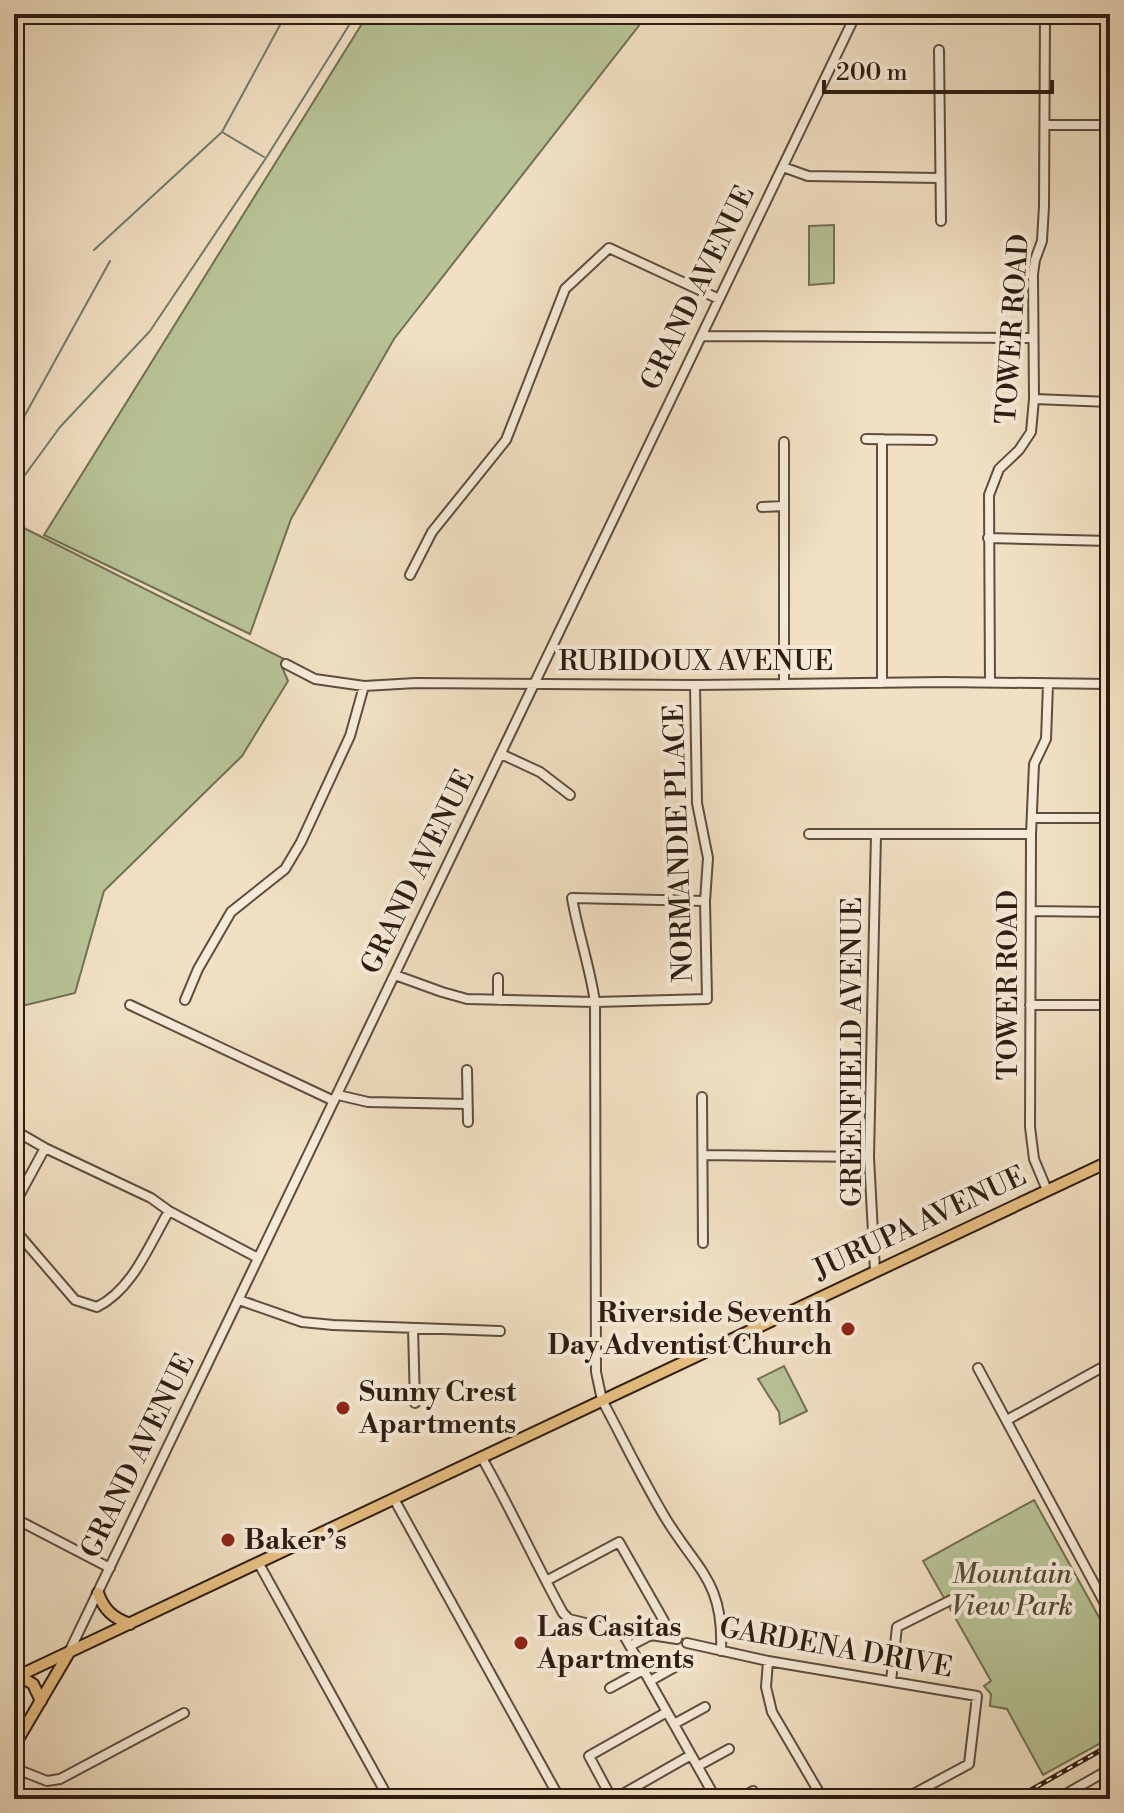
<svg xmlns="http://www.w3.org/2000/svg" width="1124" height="1813" viewBox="0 0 1124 1813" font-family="'Libre Bodoni',serif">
  <rect width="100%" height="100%" fill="#f1e0c3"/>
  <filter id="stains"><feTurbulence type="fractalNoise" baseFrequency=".0025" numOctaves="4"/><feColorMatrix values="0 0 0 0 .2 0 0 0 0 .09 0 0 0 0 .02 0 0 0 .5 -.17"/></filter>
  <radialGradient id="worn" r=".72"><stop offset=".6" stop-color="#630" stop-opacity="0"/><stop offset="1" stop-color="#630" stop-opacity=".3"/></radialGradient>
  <!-- green -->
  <path fill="#b7c396" stroke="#727054" stroke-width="2" d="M 368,14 L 648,14 L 394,339 L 291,519 L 250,634 L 44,535 Z
    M 834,225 L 834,283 L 809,285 L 809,226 Z
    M 14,523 L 286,660 L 282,667 L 288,681 L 242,756 L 104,891 L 75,993 L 14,1008 Z
    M 784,1366 L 807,1411 L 780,1424 L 779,1412 L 758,1379 Z
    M 1034,1500 L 1110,1637 L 1110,1738 L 1043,1775 L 1007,1709 L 990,1706 L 991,1694 L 984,1686 L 991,1681 L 923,1561 Z"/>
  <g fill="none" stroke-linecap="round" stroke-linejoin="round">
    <!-- stream -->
    <path stroke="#707d6f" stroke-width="2" d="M 264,157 L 222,132 L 286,14
      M 94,250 L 222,132
      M 14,435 L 110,261
      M 14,490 L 60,427 L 150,331 L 266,158 L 356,14"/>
    <!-- minor casing -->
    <g stroke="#5e4d3e" stroke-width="12">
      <path id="minor" d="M 1045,15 L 1110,15
        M 939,50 L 941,221
        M 1045,125 L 1110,125
        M 783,167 L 808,176 L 939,178
        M 702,336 L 1033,338
        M 1034,399 L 1110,402
        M 866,439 L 932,440
        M 882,439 L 882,683
        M 762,507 L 784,506
        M 988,538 L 1110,541
        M 410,575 L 432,532 L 506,440 L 565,289 L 609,248 L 719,299
        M 286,664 L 315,679 L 364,686 L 416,683 L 695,685 L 944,682 L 1110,684
        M 990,682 L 989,495 L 999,469 L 1019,450 L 1031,432 L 1034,399 L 1033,274 L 1035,260 L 1042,241 L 1044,206 L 1045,14
        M 784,684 L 784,442
        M 501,754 L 540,772 L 570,795
        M 1032,818 L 1110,818
        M 809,834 L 1031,834
        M 705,901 L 572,898 C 578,933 590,967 595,1002 L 596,1372 L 602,1400 C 623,1439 643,1481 666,1519 C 698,1571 724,1582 721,1651
        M 1031,911 L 1110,912
        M 395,975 L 442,992 L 467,999 L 595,1002 L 707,999 L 705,901 L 708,858 L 697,803 L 695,685
        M 498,978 L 498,1000
        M 185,1000 L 198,969 L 231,912 L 285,869 L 301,842 L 350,736 L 364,686
        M 130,1005 L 334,1101
        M 1030,1005 L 1110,1005
        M 467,1070 L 468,1122
        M 338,1095 L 368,1102 L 467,1104
        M 702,1097 L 703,1243
        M 14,1130 L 45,1148 L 151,1198 L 169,1211 L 258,1258
        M 703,1155 L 869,1157
        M 1047,1190 L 1034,1159 L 1030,1127 L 1031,834 L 1034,764 L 1046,739 L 1048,685
        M 14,1205 L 45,1148
        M 14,1229 L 75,1300 L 97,1307 C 133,1289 149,1245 169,1211
        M 875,1271 L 869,1157 L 876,834
        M 239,1300 L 302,1322 L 333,1325 L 500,1331
        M 413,1328 L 415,1403
        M 978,1368 L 1110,1613
        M 1007,1420 L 1110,1363
        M 482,1458 C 511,1509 535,1562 563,1613 L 569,1619 L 622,1632 L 716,1799
        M 394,1499 L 560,1799
        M 14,1518 L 110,1568
        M 14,1534 L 21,1524
        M 259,1564 L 389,1799
        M 546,1581 L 619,1542 L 664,1621 L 662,1636
        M 687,1643 L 768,1661 L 977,1696 L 969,1764 L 904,1799
        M 630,1646 L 651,1635 L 677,1639
        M 70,1650 L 856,14
        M 768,1661 L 766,1687 L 772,1712 L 823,1799
        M 650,1681 L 682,1663
        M 891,1681 L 897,1627 L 953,1599
        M 610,1688 L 643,1670
        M 674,1724 L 705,1707
        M 698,1766 L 729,1749
        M 14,1768 L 47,1781 L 60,1779 L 184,1713
        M 612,1799 L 589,1756 L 667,1712
        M 614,1799 L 691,1755
        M 738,1799 L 753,1791
        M 1057,1799 L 1110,1769"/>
    </g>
    <!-- major casing -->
    <g stroke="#2d1c12" stroke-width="14">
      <path id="major" d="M 98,1593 C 104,1610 113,1618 130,1624
        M 19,1676 L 33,1684 L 41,1701
        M 14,1678 L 1110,1161
        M 14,1746 L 70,1651"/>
    </g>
    <!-- minor -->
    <use href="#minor" stroke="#f6ebd8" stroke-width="8"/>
    <!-- major -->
    <use href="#major" stroke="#e8c082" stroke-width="10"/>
    <!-- rail casing -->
    <g stroke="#2d1c12" stroke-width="5">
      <path id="rail" d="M 1015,1799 L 1110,1745"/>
    </g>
    <!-- rail -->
    <use href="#rail" stroke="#f6ebd8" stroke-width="2" stroke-dasharray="6" stroke-linecap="butt"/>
  </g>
  <!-- markers -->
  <g fill="#8f2418" stroke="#f6ebd8" stroke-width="3">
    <circle cx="848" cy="1329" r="8"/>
    <circle cx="343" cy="1408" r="8"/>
    <circle cx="228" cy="1540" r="8"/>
    <circle cx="521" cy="1643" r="8"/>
  </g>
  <g text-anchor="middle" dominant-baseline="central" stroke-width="8" stroke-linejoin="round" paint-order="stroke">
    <!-- street labels -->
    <g font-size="28" fill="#2d1c12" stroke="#f6ebd8">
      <text transform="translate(698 288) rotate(-64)">GRAND AVENUE</text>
      <text transform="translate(1013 329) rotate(-86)">TOWER ROAD</text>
      <text x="696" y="661">RUBIDOUX AVENUE</text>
      <text transform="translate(679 843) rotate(-92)">NORMANDIE PLACE</text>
      <text transform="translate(418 872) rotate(-64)">GRAND AVENUE</text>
      <text transform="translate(1008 985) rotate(-90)">TOWER ROAD</text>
      <text transform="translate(852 1052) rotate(-90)">GREENFIELD AVENUE</text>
      <text transform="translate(920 1223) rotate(-25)">JURUPA AVENUE</text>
      <text transform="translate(138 1456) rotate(-64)">GRAND AVENUE</text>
      <text transform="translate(836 1648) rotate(10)">GARDENA DRIVE</text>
    </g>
    <!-- poi labels -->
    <g font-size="28" font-weight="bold" fill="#2d1c12" stroke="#f6ebd8" text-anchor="start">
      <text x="832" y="1313" text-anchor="end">Riverside Seventh<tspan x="832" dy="32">Day Adventist Church</tspan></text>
      <text x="359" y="1392">Sunny Crest<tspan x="359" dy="32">Apartments</tspan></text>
      <text x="244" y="1540">Baker’s</text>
      <text x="537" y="1627">Las Casitas<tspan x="537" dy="32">Apartments</tspan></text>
    </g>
    <!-- park labels -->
    <g font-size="28" font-style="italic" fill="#564e3a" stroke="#f6ebd8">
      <text x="1012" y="1574">Mountain<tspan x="1012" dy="32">View Park</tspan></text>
    </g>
  </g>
  <!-- margin -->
  <rect width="1124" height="1813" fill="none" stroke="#f1e0c3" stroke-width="48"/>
  <rect x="16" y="16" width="1092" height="1781" fill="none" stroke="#2d1c12" stroke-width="4"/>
  <rect x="24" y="24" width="1076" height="1765" fill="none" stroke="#2d1c12" stroke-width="2"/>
  <!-- scale -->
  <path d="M824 80v12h228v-12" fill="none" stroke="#2d1c12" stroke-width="4"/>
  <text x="836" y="80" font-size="24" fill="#2d1c12" stroke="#f6ebd8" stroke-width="6" paint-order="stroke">200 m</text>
  <rect width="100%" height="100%" filter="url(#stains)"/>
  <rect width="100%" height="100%" fill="url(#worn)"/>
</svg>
